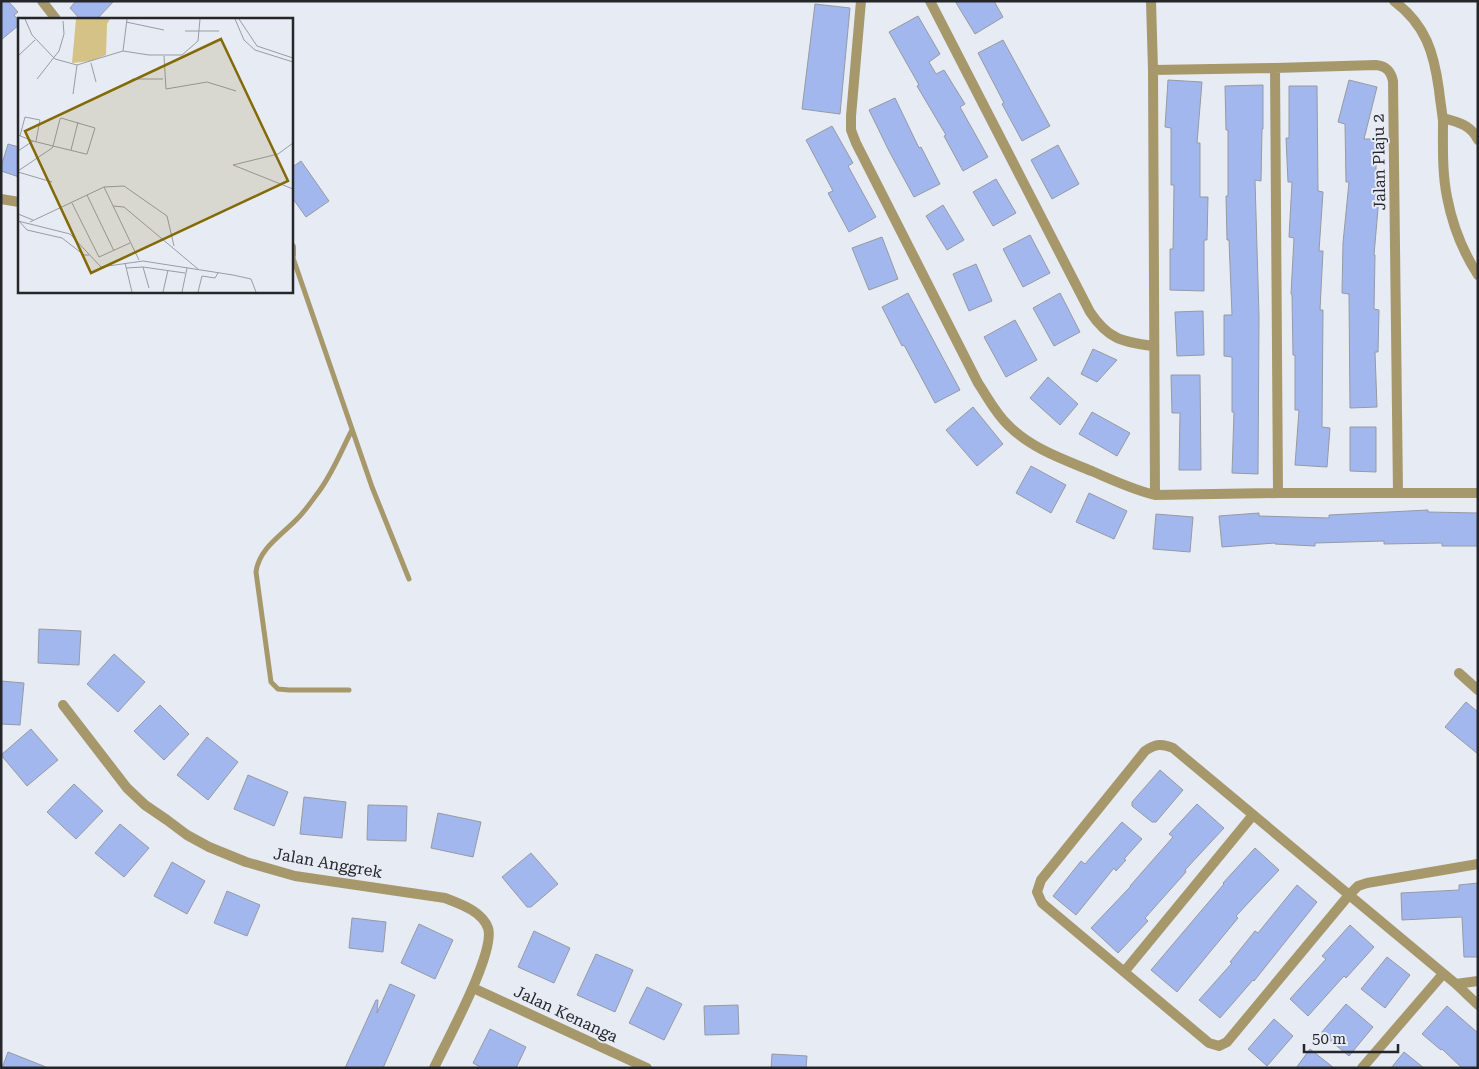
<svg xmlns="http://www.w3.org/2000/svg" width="1479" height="1069" viewBox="0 0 1479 1069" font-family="'Roboto Serif',serif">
  <rect width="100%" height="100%" fill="#e7ebf4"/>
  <!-- building -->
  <path fill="#a3b7ef" stroke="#969aa2" d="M 1,1 L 8,1 L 18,12 L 14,15 L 19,21 L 19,25 L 1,40 Z
    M 76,1 L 114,1 L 97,19 L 80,19 L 70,8 Z
    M 955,1 L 994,1 L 1003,17 L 975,34 Z
    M 815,4 L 850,8 L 840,114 L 802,109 Z
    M 918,16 L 940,54 L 929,62 L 936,74 L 944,70 L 965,104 L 960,107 L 988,157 L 963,171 L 944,136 L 946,135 L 917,86 L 919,85 L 889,32 Z
    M 1003,40 L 1050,126 L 1022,141 L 1002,104 L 1004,103 L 978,53 Z
    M 1168,80 L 1202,82 L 1197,143 L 1200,143 L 1200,197 L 1208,197 L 1207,240 L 1204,240 L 1204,291 L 1170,290 L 1170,249 L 1173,249 L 1174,185 L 1171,185 L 1171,128 L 1165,127 Z
    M 1349,80 L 1377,87 L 1364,139 L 1376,139 L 1376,196 L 1379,197 L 1374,255 L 1375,255 L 1374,309 L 1379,310 L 1378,352 L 1375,352 L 1377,407 L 1350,408 L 1349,294 L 1342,293 L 1343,243 L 1349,182 L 1346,182 L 1345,124 L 1338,122 Z
    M 1263,85 L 1263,129 L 1262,129 L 1261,181 L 1255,180 L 1259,316 L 1258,474 L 1232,473 L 1234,412 L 1232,412 L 1232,357 L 1224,356 L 1224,315 L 1232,315 L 1229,240 L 1227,240 L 1226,196 L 1228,196 L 1228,130 L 1226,130 L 1225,86 Z
    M 1289,86 L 1317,86 L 1318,191 L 1323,192 L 1319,251 L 1323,251 L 1320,310 L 1323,310 L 1322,427 L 1330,428 L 1327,467 L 1295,465 L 1299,410 L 1295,410 L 1295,355 L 1293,355 L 1292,295 L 1291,294 L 1294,238 L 1289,237 L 1292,182 L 1288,182 L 1286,138 L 1289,138 Z
    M 895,98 L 919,148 L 921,147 L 940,184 L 914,197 L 889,151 L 869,110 Z
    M 832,126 L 853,163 L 848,166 L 876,217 L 849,232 L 828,193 L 833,191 L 806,140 Z
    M 8,144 L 19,147 L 19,177 L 1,171 L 1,167 Z
    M 1058,145 L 1079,184 L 1052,199 L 1031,160 Z
    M 301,161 L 329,201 L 306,217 L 291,196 L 291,168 Z
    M 996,179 L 1016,213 L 993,226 L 973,192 Z
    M 943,205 L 964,240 L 947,250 L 926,216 Z
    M 1030,235 L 1050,273 L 1023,287 L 1003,249 Z
    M 882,237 L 898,279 L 869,290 L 852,248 Z
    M 976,264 L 992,301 L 969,311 L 953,274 Z
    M 908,293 L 960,390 L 935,403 L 904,345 L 902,346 L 882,307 Z
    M 1060,293 L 1080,332 L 1054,346 L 1033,308 Z
    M 1203,311 L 1204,355 L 1177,356 L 1175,312 Z
    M 1015,320 L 1037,360 L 1006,377 L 984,337 Z
    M 1093,349 L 1117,360 L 1097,382 L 1081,374 Z
    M 1171,375 L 1200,375 L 1201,470 L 1179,470 L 1180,413 L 1172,413 Z
    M 1048,377 L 1078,404 L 1060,425 L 1030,398 Z
    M 973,407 L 1003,444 L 977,466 L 946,430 Z
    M 1092,412 L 1130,433 L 1117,456 L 1079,434 Z
    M 1350,427 L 1376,427 L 1376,472 L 1350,471 Z
    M 1031,466 L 1066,485 L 1051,513 L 1016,493 Z
    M 1089,493 L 1127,511 L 1114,539 L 1076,522 Z
    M 1428,510 L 1428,512 L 1478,513 L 1478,546 L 1442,546 L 1442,543 L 1384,544 L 1384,541 L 1315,543 L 1315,546 L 1275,544 L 1275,543 L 1222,547 L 1219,516 L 1259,513 L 1259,516 L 1329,518 L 1329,515 Z
    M 1156,514 L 1193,517 L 1190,552 L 1153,549 Z
    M 39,629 L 81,631 L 79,665 L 38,663 Z
    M 114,654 L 145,682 L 118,712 L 87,684 Z
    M 1,681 L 24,683 L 20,725 L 1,724 Z
    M 1466,702 L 1478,712 L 1478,754 L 1445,727 Z
    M 160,705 L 189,734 L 164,760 L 134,731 Z
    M 31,729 L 58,760 L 27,786 L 1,755 Z
    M 207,737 L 238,762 L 208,800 L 177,775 Z
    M 1160,770 L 1183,790 L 1156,822 L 1152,822 L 1132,806 L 1132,802 Z
    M 248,775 L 288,792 L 274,826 L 234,809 Z
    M 74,784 L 103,811 L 76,839 L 47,812 Z
    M 304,797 L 346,802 L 342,838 L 300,834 Z
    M 1197,804 L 1224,828 L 1185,870 L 1186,872 L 1145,918 L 1148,921 L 1118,953 L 1091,928 L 1131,886 L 1130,886 L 1173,837 L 1169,834 Z
    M 368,805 L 407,806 L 406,841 L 367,840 Z
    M 438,813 L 481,822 L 473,857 L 431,848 Z
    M 1122,822 L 1142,839 L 1124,859 L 1126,860 L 1116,871 L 1114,868 L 1076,915 L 1053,896 L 1081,861 L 1085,864 Z
    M 120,824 L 149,848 L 124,877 L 95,853 Z
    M 1255,848 L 1279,870 L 1236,916 L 1238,918 L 1177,992 L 1151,970 L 1224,884 L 1223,883 Z
    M 531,853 L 558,884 L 531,907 L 527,907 L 502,877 Z
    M 172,862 L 205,881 L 187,914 L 154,896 Z
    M 1478,883 L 1478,957 L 1464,957 L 1462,917 L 1402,920 L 1401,893 L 1459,890 L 1459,885 Z
    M 1297,885 L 1317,902 L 1254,981 L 1253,980 L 1220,1018 L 1199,1000 L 1232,963 L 1230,962 L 1255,931 L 1258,933 Z
    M 227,891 L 260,905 L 247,936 L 214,923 Z
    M 352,918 L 386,922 L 383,952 L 349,948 Z
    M 419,924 L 453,940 L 435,979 L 401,963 Z
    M 1350,925 L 1374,947 L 1346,978 L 1344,976 L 1308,1016 L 1290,999 L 1326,959 L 1322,956 Z
    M 534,931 L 570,948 L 554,983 L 518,967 Z
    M 596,954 L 633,970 L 615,1012 L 577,995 Z
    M 1387,957 L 1410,975 L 1385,1008 L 1361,989 Z
    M 390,984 L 415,995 L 383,1068 L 345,1068 L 376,1000 L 378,1000 L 377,1013 Z
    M 647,987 L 682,1004 L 664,1040 L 629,1023 Z
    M 1346,1004 L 1373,1027 L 1349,1056 L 1321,1033 Z
    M 738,1005 L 739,1034 L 705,1035 L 704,1006 Z
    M 1447,1006 L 1478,1033 L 1478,1068 L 1462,1068 L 1442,1049 L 1441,1050 L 1422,1034 Z
    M 1274,1019 L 1293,1036 L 1267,1066 L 1248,1049 Z
    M 490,1029 L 526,1047 L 516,1068 L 482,1068 L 473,1063 Z
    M 1310,1049 L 1334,1068 L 1296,1068 Z
    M 8,1052 L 46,1067 L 46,1068 L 2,1068 Z
    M 1404,1052 L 1424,1068 L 1391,1068 Z
    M 772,1054 L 807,1056 L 806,1068 L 771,1068 Z"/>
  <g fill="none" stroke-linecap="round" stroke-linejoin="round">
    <!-- service -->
    <path stroke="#a7986b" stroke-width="5" d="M 292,255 L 372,487 L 409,579
      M 349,690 L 289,690 L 278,689 L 271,682 L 256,572 C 259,548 282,535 298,518 C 305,511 311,502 317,494 C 332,475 341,451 352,430"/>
    <!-- minor -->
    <path stroke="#a7986b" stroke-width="10" d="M 42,1 L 56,19
      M 861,1 L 851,116 L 851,130 L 856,143 L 978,383 C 988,398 996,414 1009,426 C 1032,449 1065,460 1094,472 C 1114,481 1134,490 1155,495 L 1278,493 L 1478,493
      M 930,1 L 1090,312 C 1108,339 1122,342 1153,346
      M 1151,1 L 1153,70 L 1155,495
      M 1394,1 C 1426,25 1434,53 1439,90 C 1440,100 1442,111 1443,121 C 1443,146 1442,172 1447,197 C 1452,223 1463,252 1478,275
      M 1275,68 L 1278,493
      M 1153,70 L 1275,68 L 1376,65 C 1387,66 1391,72 1393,81 L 1398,493
      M 1443,118 C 1458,122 1471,125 1478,140
      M 1,199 L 19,202
      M 291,247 L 291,255
      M 1459,673 L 1478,690
      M 63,705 L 127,788 L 145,805 L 167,820 L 187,835 L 209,847 L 246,862 L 295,876 L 445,898 C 460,904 482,911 488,928 C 496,952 446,1042 434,1068
      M 1478,864 L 1367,883 L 1358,886 L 1349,895 L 1227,1042 L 1219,1046 L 1209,1043 L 1042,903 L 1037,892 L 1041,880 L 1145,751 C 1155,744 1162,743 1173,748 L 1456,984 L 1478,1005
      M 1124,972 L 1253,815
      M 1456,984 L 1478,981
      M 473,988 L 647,1068
      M 1362,1068 L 1443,974"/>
  </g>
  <g text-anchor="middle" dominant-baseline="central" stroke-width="4" stroke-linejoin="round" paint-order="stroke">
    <!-- street labels -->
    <g font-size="16" fill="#242629" stroke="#e7ebf4">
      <text transform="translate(1379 162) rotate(-91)">Jalan Plaju 2</text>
      <text transform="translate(328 863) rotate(10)">Jalan Anggrek</text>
      <text transform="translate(566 1014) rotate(25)">Jalan Kenanga</text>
    </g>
  </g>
  <!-- overview -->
  <g transform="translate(18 18)">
    <rect width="275" height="275" fill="#e7ebf4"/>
    <path d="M 58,1 L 92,1 L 89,6 L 88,37 L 73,43 L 54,45 Z" fill="#d5c286"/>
    <path fill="none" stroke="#999ca3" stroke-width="1" d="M 7,1 L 14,17 L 37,41 L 59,47 L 105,33 L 131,37 L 164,37 L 180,23 L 182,1M 217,1 L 226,22 L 237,32 L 275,44M 221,1 L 239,28 L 275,40M 108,4 L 146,12M 167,13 L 201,13M 105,33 L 109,1M 0,38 L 17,22M 146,38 L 148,71 L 189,64 L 218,73M 73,45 L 78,64M 19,61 L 41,33 L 46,16 L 45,3M 106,67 L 115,61 L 145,61M 55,76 L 59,47M 0,117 L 15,123 L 35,128 L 68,136 L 69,136 L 77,110 L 43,100 L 42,101 L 35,128 L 34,130 L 0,153M 2,118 L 7,99 L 22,102 L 18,123M 275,125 L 260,136 L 215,147 L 275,171M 53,132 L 60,104M 0,133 L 15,123M 0,154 L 34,164M 86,169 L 121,242M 69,177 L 96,233M 54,185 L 81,239 L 112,225M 95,188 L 106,189 L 180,251M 0,196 L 15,202M 0,203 L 52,216 L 83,249 L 125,243 L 215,257 L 233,261 L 238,274M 1,203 L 9,212 L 44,220 L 66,237 L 71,237M 12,204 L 86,169 L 106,168 L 149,198 L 156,228M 107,245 L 114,274M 125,249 L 131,270M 108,250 L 125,249 L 167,255M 145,274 L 150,252M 164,274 L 169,250M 180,274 L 184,258 L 197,260 L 200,255"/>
    <path fill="#836a04" fill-opacity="0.15" stroke="#836a04" stroke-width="2.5" d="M 203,21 L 270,163 L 73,255 L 7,113 Z"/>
    <rect width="275" height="275" fill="none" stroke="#242629" stroke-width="2.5"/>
  </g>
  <!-- border -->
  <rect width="1479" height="1069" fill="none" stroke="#242629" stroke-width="5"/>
  <!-- scale -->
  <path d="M1304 1044v8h94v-8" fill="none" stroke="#242629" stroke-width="2.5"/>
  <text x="1312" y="1044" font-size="15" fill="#242629" stroke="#e7ebf4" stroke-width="4" paint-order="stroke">50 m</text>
</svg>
